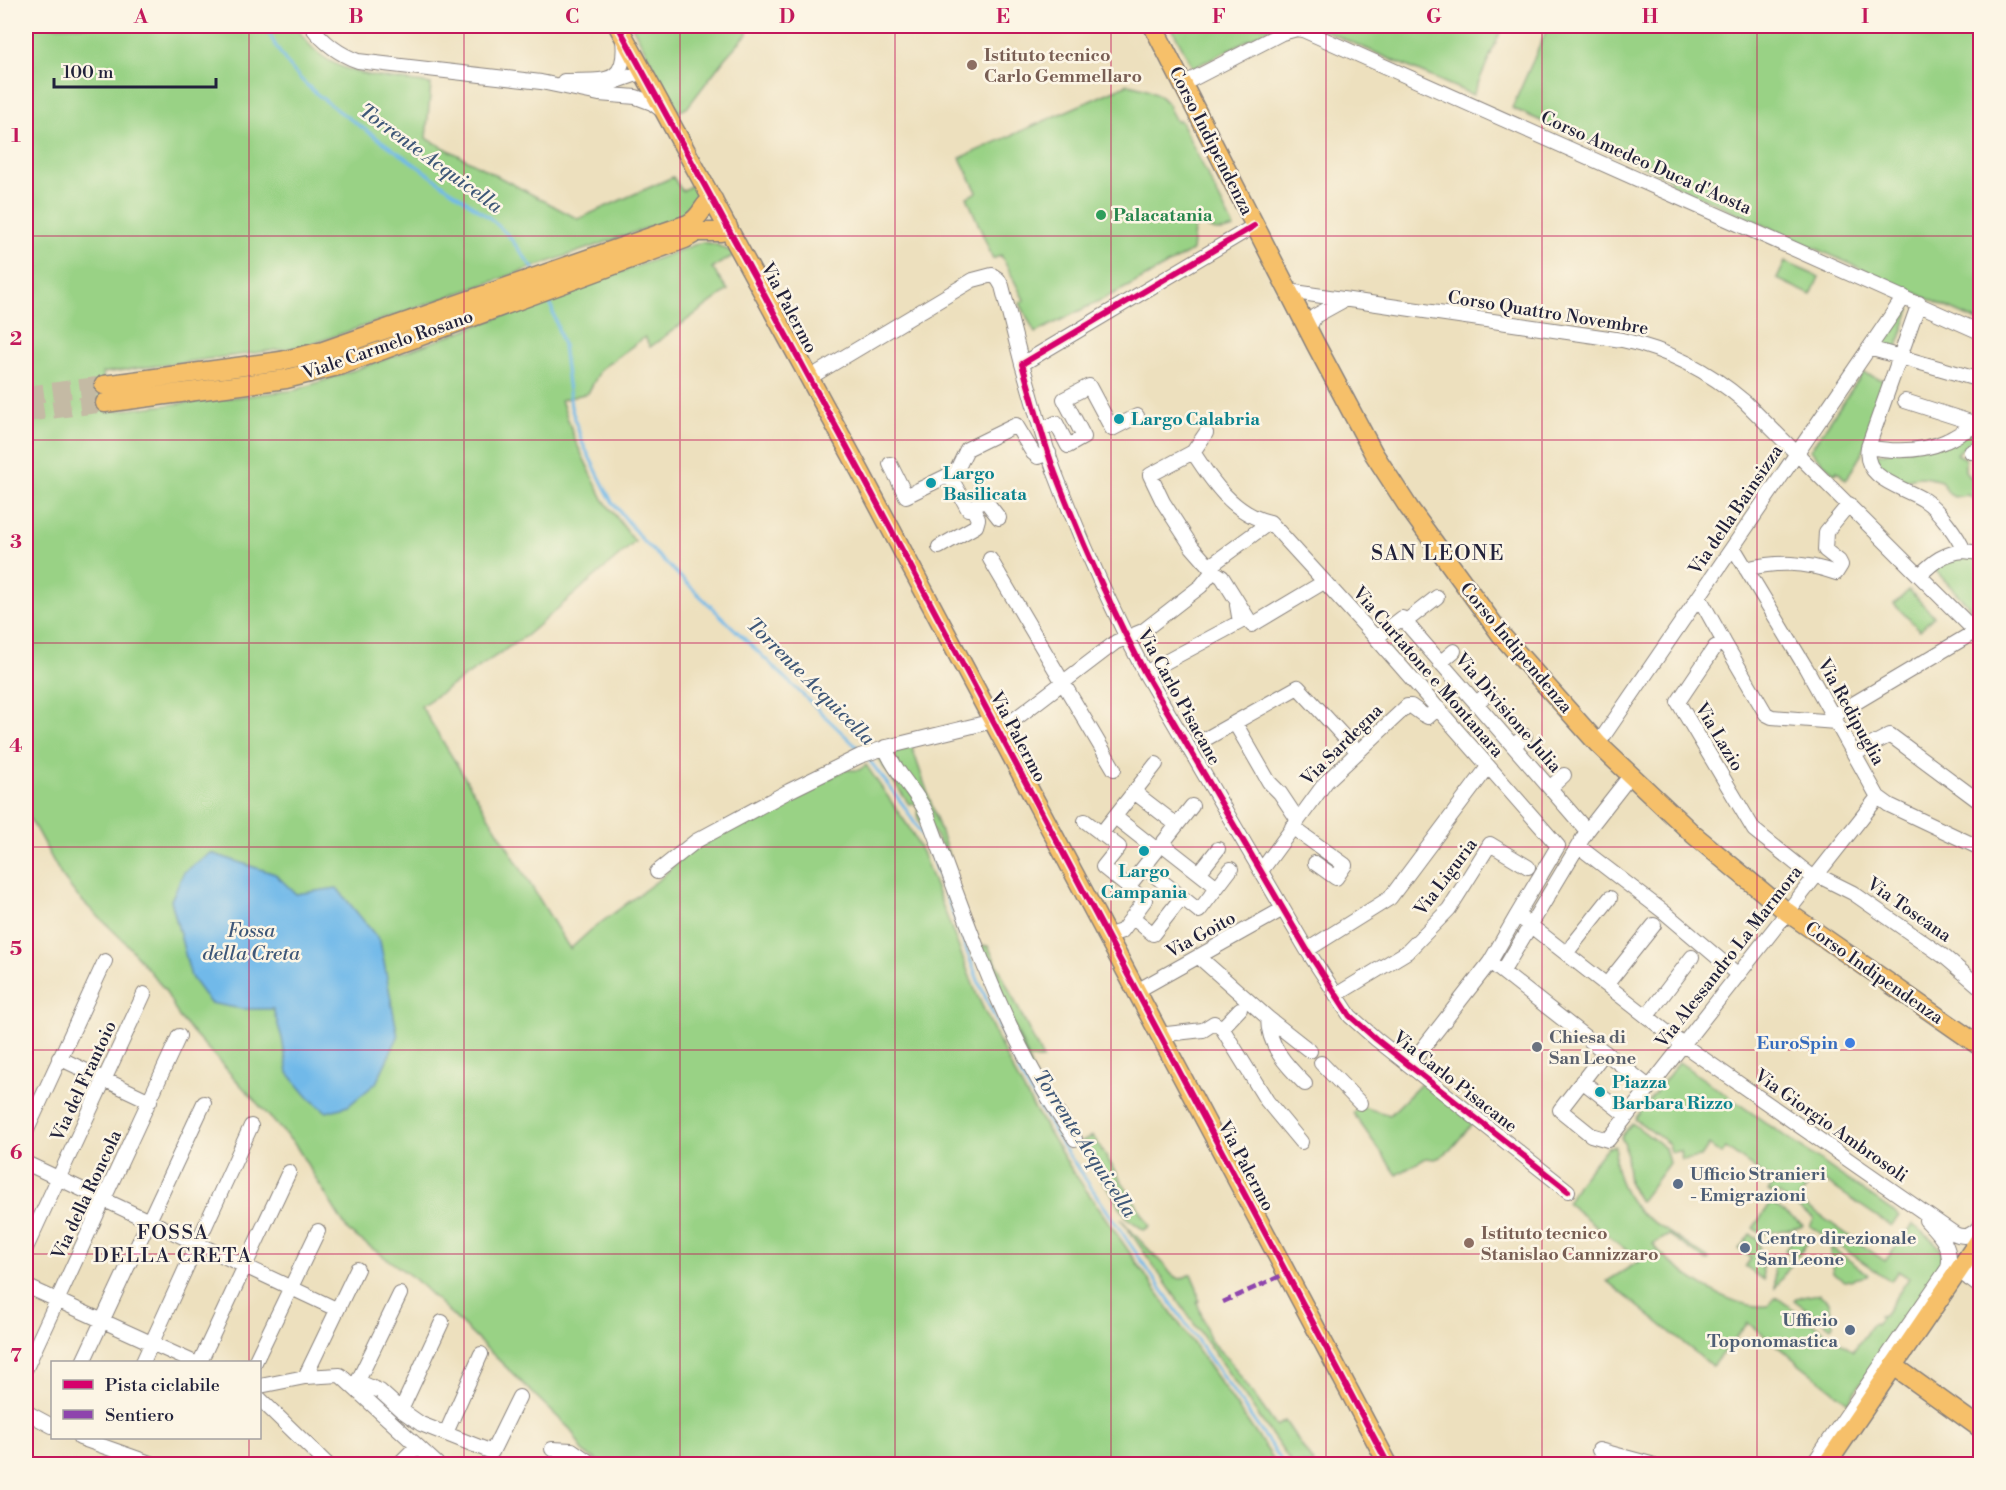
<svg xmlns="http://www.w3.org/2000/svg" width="2006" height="1490" viewBox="0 0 2006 1490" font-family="'Libre Bodoni',serif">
  <rect width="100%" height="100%" fill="#fcf5e5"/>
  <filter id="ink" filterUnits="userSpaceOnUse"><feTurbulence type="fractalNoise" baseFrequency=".0167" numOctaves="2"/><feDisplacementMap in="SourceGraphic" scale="12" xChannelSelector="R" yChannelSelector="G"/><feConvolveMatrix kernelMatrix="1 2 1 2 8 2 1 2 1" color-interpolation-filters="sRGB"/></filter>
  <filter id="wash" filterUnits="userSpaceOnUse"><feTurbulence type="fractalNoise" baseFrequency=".008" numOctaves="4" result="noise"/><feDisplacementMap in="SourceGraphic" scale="24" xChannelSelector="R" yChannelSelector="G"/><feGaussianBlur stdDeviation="1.35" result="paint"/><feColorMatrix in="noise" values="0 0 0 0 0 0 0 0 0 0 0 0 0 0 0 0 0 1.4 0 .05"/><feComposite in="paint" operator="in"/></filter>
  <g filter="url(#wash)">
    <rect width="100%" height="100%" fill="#ede0be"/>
    <!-- green -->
    <path fill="#99d285" stroke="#5e7a60" stroke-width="1.5" d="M 26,26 L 296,26 C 324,78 380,76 431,84 L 426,138 L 578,219 L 673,177 L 682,191 L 694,184 L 698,201 L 690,213 L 306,346 L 103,373 L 106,412 L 296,390 L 392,357 L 702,242 L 715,244 L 736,254 L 712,268 L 728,290 L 650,347 L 645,337 L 601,369 L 588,393 L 561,400 L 575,440 L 603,499 L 635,542 L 527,635 L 421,706 L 570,949 L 591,930 L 661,878 L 681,858 L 703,843 L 845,770 L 859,770 L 866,765 L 908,826 L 922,852 L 977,995 L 1010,1065 L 1031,1103 L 1070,1167 L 1277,1464 L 604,1464 L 584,1453 L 571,1430 L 415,1279 L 348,1231 L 296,1146 L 179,1017 L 165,990 L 126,943 L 78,897 L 61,875 L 33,824 L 26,814 Z
      M 632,26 L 748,26 L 747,34 L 725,58 L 687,108 L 678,112 Z
      M 1171,26 L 1275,26 L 1193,68 Z
      M 1314,26 L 1503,26 L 1473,95 Z
      M 1539,26 L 1966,26 L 1980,37 L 1980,322 L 1670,183 L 1671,179 L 1512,108 L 1547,29 Z
      M 1128,84 C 1146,88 1159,91 1170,107 L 1169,108 L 1176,121 L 1180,120 L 1234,228 C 1222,232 1212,233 1202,224 L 1194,229 L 1192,251 L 1129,286 L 1035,333 L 1020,303 L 1024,300 L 1001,255 L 993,259 L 967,197 L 977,192 L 960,158 Z
      M 1785,262 L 1819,277 L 1811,295 L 1777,279 Z
      M 1907,308 L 1910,309 L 1896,350 L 1881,345 Z
      M 1863,373 L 1888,382 L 1862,453 L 1846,480 L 1837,471 L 1835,474 L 1810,450 Z
      M 1980,431 L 1980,442 C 1972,443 1962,447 1957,454 L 1965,458 L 1965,471 L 1980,488 L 1980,495 L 1975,500 L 1968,495 L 1954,497 L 1949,494 L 1941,481 C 1924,476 1917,475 1901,482 L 1885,476 L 1873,458 L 1878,454 Z
      M 1949,556 L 1980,558 L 1980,618 L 1934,569 Z
      M 1909,590 L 1934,616 L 1920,630 L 1894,604 Z
      M 911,744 L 953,868 L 892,753 Z
      M 883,755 L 920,806 L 1048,1107 L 1047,1108 L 1024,1065 L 926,832 L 918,818 L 918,807 L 914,803 L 909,804 L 876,756 Z
      M 979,946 L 988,946 L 1043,1059 L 1029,1059 Z
      M 1679,1062 L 1899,1216 L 1891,1226 L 1816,1175 L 1798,1200 L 1885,1261 L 1913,1225 C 1930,1238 1949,1246 1939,1270 L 1848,1402 L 1748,1323 L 1712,1366 L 1607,1281 L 1640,1261 L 1567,1203 L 1579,1182 L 1607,1147 L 1615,1146 C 1617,1151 1615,1154 1615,1160 C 1616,1181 1628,1199 1641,1214 L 1709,1259 L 1707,1261 L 1669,1235 L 1653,1244 C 1674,1271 1732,1310 1768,1306 L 1776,1297 L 1853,1351 L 1873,1324 L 1876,1325 L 1881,1318 L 1879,1316 L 1884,1315 L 1887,1311 L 1909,1278 L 1898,1271 L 1891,1281 L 1810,1226 L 1814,1219 L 1779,1194 L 1777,1196 L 1768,1191 L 1774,1183 L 1726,1148 L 1721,1154 L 1709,1145 L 1701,1157 L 1682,1160 L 1680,1151 L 1671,1152 L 1669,1144 L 1635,1119 Z
      M 1423,1082 L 1473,1123 L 1450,1150 L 1440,1157 L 1435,1159 L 1426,1158 L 1397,1175 L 1353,1113 L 1359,1106 L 1390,1115 Z
      M 1632,1123 L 1665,1148 L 1669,1163 L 1640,1202 L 1629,1183 L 1625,1145 L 1621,1137 Z
      M 1093,1136 L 1150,1226 L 1144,1230 L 1127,1218 L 1083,1149 L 1080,1142 Z
      M 1771,1203 L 1803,1225 L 1801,1227 L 1762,1234 L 1753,1228 Z
      M 1121,1219 C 1134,1234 1146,1248 1161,1261 C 1168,1267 1169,1277 1181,1279 L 1191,1274 L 1197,1288 L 1199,1301 L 1197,1302 L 1211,1342 L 1229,1360 L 1276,1426 L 1285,1421 L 1314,1464 L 1292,1464 Z
      M 1750,1234 L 1758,1239 L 1764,1280 L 1745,1267 L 1751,1258 L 1739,1249 Z
      M 1811,1234 L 1813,1235 L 1797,1257 L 1795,1257 L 1785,1250 L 1792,1240 Z
      M 1832,1248 L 1868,1274 L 1867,1276 L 1845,1281 L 1833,1273 L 1830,1250 Z
      M 1781,1256 L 1791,1263 L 1791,1265 L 1775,1288 L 1774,1266 Z
      M 1819,1294 L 1829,1302 L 1833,1324 L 1831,1327 L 1794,1300 L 1796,1298 Z"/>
    <!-- water -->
    <path fill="#71b9e9" stroke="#4a6e92" stroke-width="1.5" d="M 211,853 L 275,874 L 296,894 L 337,888 L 380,941 L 398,1037 L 376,1083 L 348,1106 L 327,1112 L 310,1099 L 288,1073 L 282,1038 L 273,1009 L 242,1009 L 210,1003 L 191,977 L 171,900 L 184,872 Z"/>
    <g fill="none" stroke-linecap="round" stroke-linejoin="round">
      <!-- stream -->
      <path stroke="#71b9e9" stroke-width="3" d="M 266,26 C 290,84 334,107 383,142 C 419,167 455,193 491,219 L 508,235 L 535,271
        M 548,296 L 563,345 L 571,407 L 582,442 L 611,500 L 643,541 L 860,750
        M 867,757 L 904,806 L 922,835 L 932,858 L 979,983 L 1022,1077 L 1037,1102 L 1062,1145 L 1132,1247 L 1284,1464"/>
    </g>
  </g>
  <g filter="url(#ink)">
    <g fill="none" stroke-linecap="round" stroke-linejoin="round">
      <!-- major-tunnel -->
      <path stroke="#c4baa4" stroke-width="18" stroke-dasharray="18 9" stroke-linecap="butt" d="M 26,395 L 104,385
        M 26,413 L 105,403"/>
      <!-- minor casing -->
      <g stroke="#88817c" stroke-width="16">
        <path id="minor" d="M 311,26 C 324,43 338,54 358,61 L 541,82 L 599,94 L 636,97 L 652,103 L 664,112
          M 564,81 C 600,79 628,89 623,39
          M 1183,84 L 1282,33 L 1297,29 L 1303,30 L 1980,332
          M 606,85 L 643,72
          M 1254,226 L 1022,364 C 1033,400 1042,438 1055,473 C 1081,541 1111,608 1145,673 L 1307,950 L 1350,1016 L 1376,1039 L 1568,1191
          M 1288,291 L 1622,340 C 1669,350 1709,371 1745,402 L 1980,636
          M 1308,330 L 1315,316 L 1344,300
          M 1869,348 L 1980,380
          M 809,378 L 973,280 L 992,275 L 998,279 L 1002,286 L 1022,364
          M 1905,401 L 1980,425
          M 1042,430 L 1056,423 L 1068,446 L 1084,437 L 1064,399 L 1089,386 L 1112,429 L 1137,416
          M 1206,433 L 1193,452 L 1150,475 L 1163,502 L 1192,547 L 1213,571
          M 1868,447 L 1919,303
          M 1193,452 C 1211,480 1234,515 1270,522
          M 1971,452 L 1980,448
          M 890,464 L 906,496 L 947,476 L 954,477
          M 999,518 L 985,500 L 968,509 L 952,480 L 967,449 L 1016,425 L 1033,453 L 1038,457 L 1049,453
          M 1270,522 L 1376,638 L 1558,846 L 1517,915 L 1682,1044 L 1955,1234 C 1966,1239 1973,1234 1980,1226
          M 939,547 L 976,526 L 978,519 L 972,507
          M 1733,547 L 1806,668 L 1878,797 L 1889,805 L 1980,848
          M 1964,551 L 1980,553
          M 990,559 L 1114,769
          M 1210,566 L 1270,522
          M 1746,569 C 1778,561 1804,562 1836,573 L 1841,565 L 1839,561 L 1825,550 L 1826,532 L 1849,504
          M 1920,575 C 1934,561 1944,553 1964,551 C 1958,536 1938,509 1924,500 C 1904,487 1862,480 1868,447 C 1894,452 1922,452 1946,441 C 1958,436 1967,427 1980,426
          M 1699,597 L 1724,642
          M 1405,622 L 1437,597
          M 1376,638 L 1402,618 L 1587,831
          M 1440,663 L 1454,651
          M 1145,673 L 1240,622 L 1237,605
          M 1476,704 L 1488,693
          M 1833,716 L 1976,631
          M 1235,723 L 1269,782 L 1280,793 L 1298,820
          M 998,732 L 1116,642 L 1143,631 L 1201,586 L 1213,571 L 1222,577 L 1252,625 L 1324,582
          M 1202,741 L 1298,687 L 1358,752
          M 1598,744 L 1904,297
          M 1513,746 L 1525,736
          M 885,747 C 894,772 916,790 927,814 C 970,928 1004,1038 1075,1139
          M 1854,754 L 1890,735 L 1980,802
          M 1550,788 L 1564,775
          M 1134,792 L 1177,825
          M 1115,817 L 1157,850
          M 1085,821 L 1119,847 L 1103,867 L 1128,887
          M 1292,827 L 1345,865 L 1336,878 L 1315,863
          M 1101,834 L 1156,764
          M 1162,844 L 1217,887
          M 1578,846 L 1664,912 L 1737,974
          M 1144,867 L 1199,911 L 1231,869
          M 1261,871 L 1326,782 L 1407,706 L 1411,706 L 1422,714 L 1428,717 L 1438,708
          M 657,872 L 696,841 L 789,791 L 860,756 L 891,746 L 993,721
          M 1199,873 L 1218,849
          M 1817,875 L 1853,893 L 1946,958 L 1980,987
          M 1814,878 L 1754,830 L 1678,702 L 1715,647 L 1724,642 L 1766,714 L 1772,717 L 1836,722
          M 1132,917 L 1153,934 L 1182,897
          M 1106,936 L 1122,931 L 1145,900 L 1128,887 L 1192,806
          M 1307,950 L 1390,898 L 1488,767
          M 1567,952 L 1610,898
          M 1199,957 L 1268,1018 L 1310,1051
          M 1490,962 L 1649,1087
          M 1503,971 L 1587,831 L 1630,776
          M 1607,984 L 1654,925
          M 1135,992 L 1283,909
          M 1336,995 L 1407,952 L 1449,909 L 1490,844 L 1528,867
          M 1647,1016 L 1692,957
          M 1268,1018 C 1268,1046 1286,1065 1305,1084
          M 1222,1028 L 1240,1009
          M 1158,1035 L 1203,1030 L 1214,1023 L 1222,1028 L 1267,1101 L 1301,1142
          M 1605,1052 L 1560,1110 L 1591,1135 L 1608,1140 L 1878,797
          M 59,1058 L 150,1101
          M 1321,1063 L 1360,1103
          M 1410,1065 L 1490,962 L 1517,915
          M 1582,1081 L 1627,1116
          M 26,1132 L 105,961
          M 26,1163 L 336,1309
          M 26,1248 L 144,994
          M 1959,1271 L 1980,1287
          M 1969,1279 L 1980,1260
          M 26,1286 L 193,1362
          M 83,1362 L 204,1103
          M 143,1362 L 251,1126
          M 200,1362 L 289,1172
          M 255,1362 L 318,1231
          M 26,1368 L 179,1036
          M 305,1377 L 357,1269
          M 357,1381 L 380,1391 L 401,1410 L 421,1424 L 492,1452 L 519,1397
          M 260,1386 L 305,1377 L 340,1375 L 437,1464
          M 355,1387 L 400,1294
          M 260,1399 L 327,1464
          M 401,1410 L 442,1322
          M 26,1412 L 52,1426
          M 446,1433 L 481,1354
          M 80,1438 L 153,1464
          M 552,1449 L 572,1450 L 592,1464
          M 1599,1450 L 1651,1464
          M 399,1464 L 417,1446
          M 1813,1464 L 1948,1268 C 1953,1247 1939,1234 1926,1220"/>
      </g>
      <!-- major casing -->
      <g stroke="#88817c" stroke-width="21">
        <path id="major" d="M 618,26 L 860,471 L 1388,1464
          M 1153,26 L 1316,345 L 1374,454 L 1409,508 L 1502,636 L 1598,744 L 1694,835 L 1787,912 L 1980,1046
          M 104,385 L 281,361 L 323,351 L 688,224 C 703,216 702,204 713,199
          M 105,403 L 286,379 L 342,365 L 685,239 L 697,232 L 721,232 L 728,227
          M 1894,1366 L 1980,1428
          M 1827,1464 L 1980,1239"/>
      </g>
      <!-- minor -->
      <use href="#minor" stroke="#fff" stroke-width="14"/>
      <!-- major -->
      <use href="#major" stroke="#f6c06b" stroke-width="18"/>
      <!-- quiet -->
      <path stroke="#8e44ad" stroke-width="4.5" stroke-dasharray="9 4.5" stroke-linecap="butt" d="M 1223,1302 L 1287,1273"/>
      <!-- cycleway casing -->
      <g stroke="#fcf5e5" stroke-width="10">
        <path id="cycleway" d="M 618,26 L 860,471 L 1388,1464
          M 1254,226 L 1022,364 C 1033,400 1042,438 1055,473 C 1081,541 1111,608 1145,673 L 1307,950 L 1350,1016 L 1376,1039 L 1568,1191"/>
      </g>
      <!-- cycleway -->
      <use href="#cycleway" stroke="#d6006c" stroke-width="6"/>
    </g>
  </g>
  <!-- grid -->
  <path fill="none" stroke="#c2185b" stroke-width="1.5" stroke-opacity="0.55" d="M 249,26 L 249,1362M 464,26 L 464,1464M 680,26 L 680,1464M 895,26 L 895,1464M 1111,26 L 1111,1464M 1326,26 L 1326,1464M 1542,26 L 1542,1464M 1757,26 L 1757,1464M 26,236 L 1980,236M 26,440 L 1980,440M 26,643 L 1980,643M 26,847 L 1980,847M 26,1050 L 1980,1050M 26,1254 L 1980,1254M 249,1438 L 249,1464"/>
  <!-- markers -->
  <g fill="#8d6e63" stroke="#fcf5e5" stroke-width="2">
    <circle cx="972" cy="65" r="6"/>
    <circle cx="1469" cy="1243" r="6"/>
  </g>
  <circle fill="#2e9e5b" stroke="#fcf5e5" stroke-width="2" cx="1101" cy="215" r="6"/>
  <g fill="#0f9aa8" stroke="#fcf5e5" stroke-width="2">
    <circle cx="1119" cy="419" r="6"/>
    <circle cx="931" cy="483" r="6"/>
    <circle cx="1144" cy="851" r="6"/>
    <circle cx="1600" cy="1092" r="6"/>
  </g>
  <circle fill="#3f7fe0" stroke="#fcf5e5" stroke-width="2" cx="1850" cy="1043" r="6"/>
  <circle fill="#6b7280" stroke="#fcf5e5" stroke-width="2" cx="1537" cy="1047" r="6"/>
  <g fill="#5c6f8a" stroke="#fcf5e5" stroke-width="2">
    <circle cx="1678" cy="1184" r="6"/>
    <circle cx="1745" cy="1248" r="6"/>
    <circle cx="1850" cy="1330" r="6"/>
  </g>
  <g text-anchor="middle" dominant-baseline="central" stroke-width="5" stroke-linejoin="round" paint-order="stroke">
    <!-- education labels -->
    <g font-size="18" font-weight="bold" fill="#785e54" stroke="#fcf5e5" text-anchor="start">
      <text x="984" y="55">Istituto tecnico<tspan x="984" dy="21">Carlo Gemmellaro</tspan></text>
      <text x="1481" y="1233">Istituto tecnico<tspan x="1481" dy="21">Stanislao Cannizzaro</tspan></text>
    </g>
    <!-- street labels -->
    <g font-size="18" fill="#22223b" stroke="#fcf5e5">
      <text transform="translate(1211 141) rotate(63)">Corso Indipendenza</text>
      <text transform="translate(1646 163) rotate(24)">Corso Amedeo Duca d'Aosta</text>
      <text transform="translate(789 308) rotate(62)">Via Palermo</text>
      <text transform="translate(1548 313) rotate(9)">Corso Quattro Novembre</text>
      <text transform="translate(388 345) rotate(-19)">Viale Carmelo Rosano</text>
      <text transform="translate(1736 510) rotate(-56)">Via della Bainsizza</text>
      <text transform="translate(1516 648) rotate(50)">Corso Indipendenza</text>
      <text transform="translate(1428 672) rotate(49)">Via Curtatone e Montanara</text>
      <text transform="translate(1179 697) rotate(61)">Via Carlo Pisacane</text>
      <text transform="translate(1851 712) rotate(61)">Via Redipuglia</text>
      <text transform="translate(1508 713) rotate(49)">Via Divisione Julia</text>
      <text transform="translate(1018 737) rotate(62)">Via Palermo</text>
      <text transform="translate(1719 737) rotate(59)">Via Lazio</text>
      <text transform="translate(1342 745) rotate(-45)">Via Sardegna</text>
      <text transform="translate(1446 877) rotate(-53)">Via Liguria</text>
      <text transform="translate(1909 910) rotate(35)">Via Toscana</text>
      <text transform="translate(1201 935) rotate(-29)">Via Goito</text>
      <text transform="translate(1729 957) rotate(-52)">Via Alessandro La Marmora</text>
      <text transform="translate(1874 973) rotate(35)">Corso Indipendenza</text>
      <text transform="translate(84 1081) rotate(-65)">Via del Frantoio</text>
      <text transform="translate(1455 1082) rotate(38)">Via Carlo Pisacane</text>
      <text transform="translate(1831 1126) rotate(35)">Via Giorgio Ambrosoli</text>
      <text transform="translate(1246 1166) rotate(62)">Via Palermo</text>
      <text transform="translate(87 1195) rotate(-65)">Via della Roncola</text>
    </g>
    <!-- leisure labels -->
    <g font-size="18" font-weight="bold" fill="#27864d" stroke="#fcf5e5" text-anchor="start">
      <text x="1113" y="215">Palacatania</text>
    </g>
    <!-- culture labels -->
    <g font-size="18" font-weight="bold" fill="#0d838f" stroke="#fcf5e5" text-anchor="start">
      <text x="1131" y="419">Largo Calabria</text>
      <text x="943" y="473">Largo<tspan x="943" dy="21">Basilicata</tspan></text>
      <text x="1144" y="871" text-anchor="middle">Largo<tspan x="1144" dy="21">Campania</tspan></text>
      <text x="1612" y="1082">Piazza<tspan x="1612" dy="21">Barbara Rizzo</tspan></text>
    </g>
    <!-- worship labels -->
    <g font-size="18" font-weight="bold" fill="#5b616d" stroke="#fcf5e5" text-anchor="start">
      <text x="1549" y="1037">Chiesa di<tspan x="1549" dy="21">San Leone</tspan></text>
    </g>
    <!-- shop labels -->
    <g font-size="18" font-weight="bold" fill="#366cbe" stroke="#fcf5e5" text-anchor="end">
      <text x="1838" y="1043">EuroSpin</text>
    </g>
    <!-- service labels -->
    <g font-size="18" font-weight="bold" fill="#4e5e75" stroke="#fcf5e5" text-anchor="start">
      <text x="1690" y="1174">Ufficio Stranieri<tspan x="1690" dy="21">- Emigrazioni</tspan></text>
      <text x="1757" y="1238">Centro direzionale<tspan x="1757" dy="21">San Leone</tspan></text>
      <text x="1838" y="1320" text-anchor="end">Ufficio<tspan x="1838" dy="21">Toponomastica</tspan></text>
    </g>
    <!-- water labels -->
    <g font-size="20" font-style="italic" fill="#3e5778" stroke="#fcf5e5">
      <text transform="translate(430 159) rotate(36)">Torrente Acquicella</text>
      <text transform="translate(810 682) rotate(45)">Torrente Acquicella</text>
      <text x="251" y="931">Fossa<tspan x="251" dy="23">della Creta</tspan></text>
      <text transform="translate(1084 1144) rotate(57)">Torrente Acquicella</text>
    </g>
    <!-- neighbourhood labels -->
    <g font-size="20" letter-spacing="1.5" fill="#22223b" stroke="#fcf5e5">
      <text x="173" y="1233">FOSSA<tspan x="173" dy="23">DELLA CRETA</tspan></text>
    </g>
    <!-- quarter labels -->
    <g font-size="21" letter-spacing="1.5" fill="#22223b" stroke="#fcf5e5">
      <text x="1438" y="554">SAN LEONE</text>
    </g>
  </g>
  <!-- margin -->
  <rect width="2006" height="1490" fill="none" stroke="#fcf5e5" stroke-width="66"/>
  <!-- legend -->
  <rect x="51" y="1361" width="210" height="78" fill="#fcf5e5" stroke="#a5a1a1" stroke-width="1.5"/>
  <rect x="63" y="1380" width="30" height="9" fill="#d6006c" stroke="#a5a1a1" stroke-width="1.5"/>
  <text x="105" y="1391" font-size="18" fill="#22223b">Pista ciclabile</text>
  <rect x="63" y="1410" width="30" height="9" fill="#8e44ad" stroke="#a5a1a1" stroke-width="1.5"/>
  <text x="105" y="1421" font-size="18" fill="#22223b">Sentiero</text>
  <!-- scale -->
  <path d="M54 78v9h162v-9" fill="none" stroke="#22223b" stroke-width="3"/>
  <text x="63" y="78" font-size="18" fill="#22223b" stroke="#fcf5e5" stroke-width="4.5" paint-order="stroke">100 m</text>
  <rect x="33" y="33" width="1940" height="1424" fill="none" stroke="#c2185b" stroke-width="2"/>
  <g font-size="20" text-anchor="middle" font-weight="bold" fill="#c2185b">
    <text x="141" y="23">A</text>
    <text x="356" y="23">B</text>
    <text x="572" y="23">C</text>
    <text x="787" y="23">D</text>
    <text x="1003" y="23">E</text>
    <text x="1219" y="23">F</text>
    <text x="1434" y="23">G</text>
    <text x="1650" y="23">H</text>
    <text x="1865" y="23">I</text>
    <text x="16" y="142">1</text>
    <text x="16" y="345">2</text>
    <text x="16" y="548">3</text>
    <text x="16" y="752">4</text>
    <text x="16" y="955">5</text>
    <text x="16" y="1159">6</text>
    <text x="16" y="1362">7</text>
  </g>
</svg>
